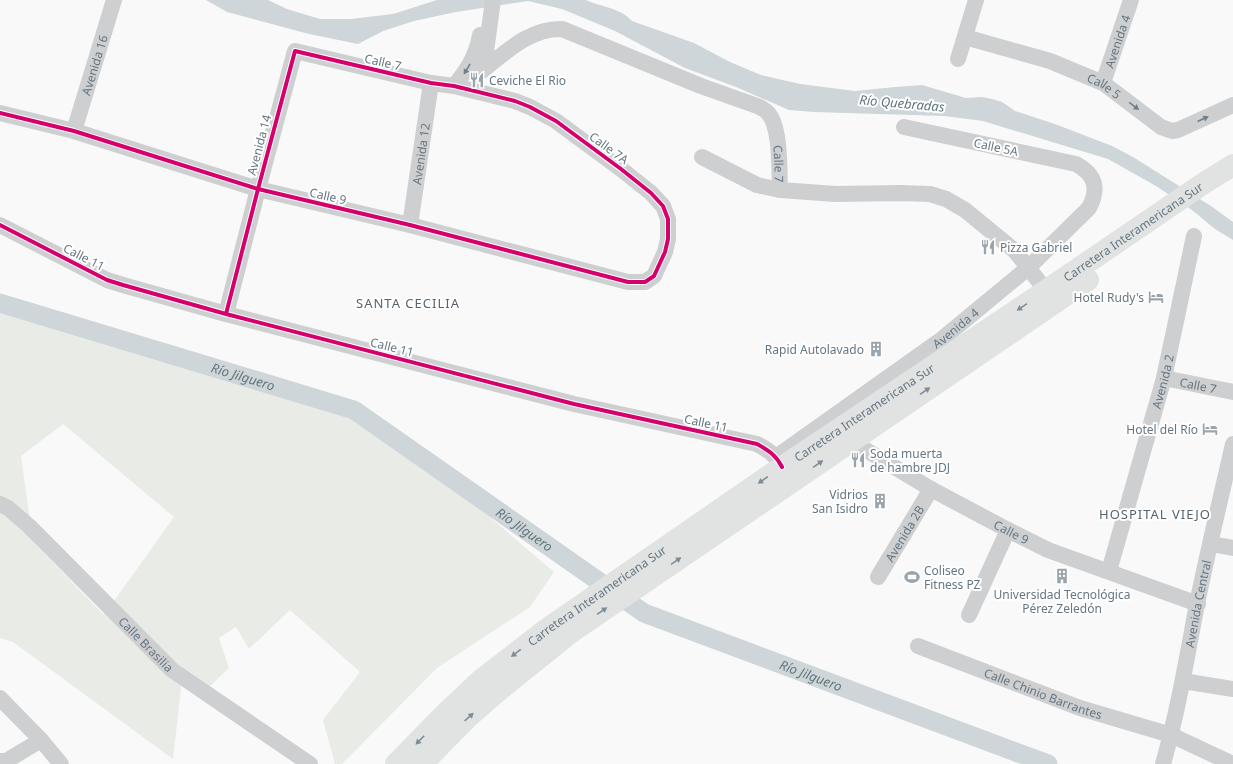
<svg xmlns="http://www.w3.org/2000/svg" width="1233" height="764" viewBox="0 0 1233 764" font-family="'Noto Sans',sans-serif">
  <rect width="100%" height="100%" fill="#f9f9f9"/>
  <!-- green -->
  <path fill="#e8ebe6" fill-rule="evenodd" d="M 0,303 L 354,410 L 409,448 L 554,572 L 530,607 L 437,668 L 342,764 L 335,764 L 323,720 L 360,672 L 290,610 L 249,649 L 236,627 L 219,638 L 229,668 L 208,688 L 183,671 L 173,759 L 13,642 L 0,638 ZM 63,424 L 174,517 L 104,615 L 33,542 L 21,456 Z"/>
  <!-- water -->
  <path fill="#ced6d9" d="M 206,0 L 268,0 L 287,9 L 320,19 L 351,19 L 393,14 L 437,0 L 586,0 C 601,7 621,8 632,21 L 694,43 L 730,62 L 761,75 L 800,84 L 855,91 L 895,87 L 922,85 L 966,98 L 982,97 L 992,99 L 1002,102 L 1015,111 L 1055,124 L 1112,146 L 1133,157 L 1211,206 L 1233,222 L 1233,240 L 1215,229 L 1192,210 L 1156,186 L 1108,159 L 983,121 L 944,116 L 814,112 L 789,110 L 736,87 L 685,68 L 615,31 L 562,9 L 528,1 L 456,12 L 414,21 L 383,31 L 358,44 L 309,34 L 227,12 Z"/>
  <g fill="none" stroke-linecap="round" stroke-linejoin="round">
    <!-- river -->
    <path stroke="#ced6d9" stroke-width="19" id="s1" d="M 0,303 L 354,410 L 644,613 L 1048,764"/>
    <!-- minor -->
    <g stroke="#cecfd0" stroke-width="16">
      <path id="s2" d="M 965,37 L 1050,61 L 1103,83 L 1161,127 L 1172,131 L 1178,130 L 1233,105"/>
      <path d="M 958,59 L 976,0"/>
      <path d="M 479,73 L 485,59 L 493,0"/>
      <path id="s3" d="M 478,74 C 503,55 528,28 562,29 L 701,86 L 760,107 C 762,109 766,110 768,113 C 781,127 779,170 780,190"/>
      <path id="s4" d="M 1103,83 L 1131,0"/>
      <path d="M 454,86 C 468,69 476,56 480,35"/>
      <path d="M 0,113 L 74,131 L 258,189 L 410,225 L 628,282 L 645,282 L 654,276 L 665,252 L 668,239 L 668,219 L 663,206 L 651,193 L 621,169 L 556,121 L 530,107 L 515,101 L 454,86 L 431,83 L 295,51 L 258,189 L 226,314"/>
      <path id="s5" d="M 74,131 L 114,0"/>
      <path d="M 702,157 L 757,185 L 780,190 L 836,194 L 900,193 L 930,194 L 946,199 L 965,210 L 1015,251 L 1052,298"/>
      <path d="M 0,225 L 107,280 L 123,285 L 226,314 L 574,404 L 757,444 C 768,450 776,455 782,467"/>
      <path id="s6" d="M 410,225 L 431,83"/>
      <path id="s7" d="M 1164,378 L 1233,392"/>
      <path id="s8" d="M 846,434 L 851,441 L 931,489 L 1008,530 L 1048,550 L 1198,604"/>
      <path id="s9" d="M 776,457 L 942,339 L 1029,267 L 1089,208 C 1099,189 1096,175 1076,164 L 904,127"/>
      <path id="s10" d="M 0,504 L 8,508 L 29,526 L 172,670 L 310,764"/>
      <path d="M 1211,544 L 1233,548"/>
      <path id="s11" d="M 1109,571 L 1164,378 L 1194,236"/>
      <path id="s12" d="M 878,577 L 931,489"/>
      <path d="M 969,615 L 1008,530"/>
      <path id="s13" d="M 918,646 L 1080,708 L 1171,735 L 1233,764"/>
      <path d="M 1183,681 L 1233,689"/>
      <path d="M 0,698 L 41,740 L 61,764"/>
      <path d="M 0,761 L 6,761 L 41,740"/>
      <path id="s14" d="M 1163,764 C 1178,711 1187,657 1197,604 C 1208,550 1221,497 1233,444"/>
    </g>
    <!-- highway -->
    <g stroke="#e1e2e2" stroke-width="22">
      <path id="s15" d="M 396,764 L 445,714 L 481,680 L 547,629 L 782,467 L 1047,290 L 1201,185 L 1233,165"/>
      <path d="M 422,764 L 467,718 L 498,691 L 570,633 L 1088,280"/>
    </g>
    <!-- cycleway casing -->
    <g stroke="#fff" stroke-width="6">
      <path id="cycleway" d="M 0,113 L 74,131 L 258,189 L 410,225 L 628,282 L 645,282 L 654,276 L 665,252 L 668,239 L 668,219 L 663,206 L 651,193 L 621,169 L 556,121 L 530,107 L 515,101 L 454,86 L 431,83 L 295,51 L 258,189 L 226,314
        M 0,225 L 107,280 L 123,285 L 226,314 L 574,404 L 757,444 C 768,450 776,455 782,467"/>
    </g>
    <!-- cycleway -->
    <use href="#cycleway" stroke="#d6006c" stroke-width="4"/>
  </g>
  <!-- one-way arrows -->
  <defs><path id="oneway-solid" d="M-6-.8H1V-3.2L6.5 0L1 3.2V.8H-6Z"/></defs>
  <g fill="#707f8b">
    <use href="#oneway-solid" transform="translate(467 69) rotate(121)"/>
    <use href="#oneway-solid" transform="translate(1134 106) rotate(37)"/>
    <use href="#oneway-solid" transform="translate(1203 119) rotate(-25)"/>
  </g>
  <g fill="#7e8c96">
    <use href="#oneway-solid" transform="translate(1022 307) rotate(146)"/>
    <use href="#oneway-solid" transform="translate(925 391) rotate(-34)"/>
    <use href="#oneway-solid" transform="translate(818 464) rotate(-35)"/>
    <use href="#oneway-solid" transform="translate(763 480) rotate(145)"/>
    <use href="#oneway-solid" transform="translate(676 561) rotate(-34)"/>
    <use href="#oneway-solid" transform="translate(602 611) rotate(-34)"/>
    <use href="#oneway-solid" transform="translate(516 653) rotate(142)"/>
    <use href="#oneway-solid" transform="translate(469 717) rotate(-42)"/>
    <use href="#oneway-solid" transform="translate(420 740) rotate(134)"/>
  </g>
  <!-- icons -->
  <defs>
    <g id="restaurant-bare" transform="scale(1.2)"><path d="M-5-6h1v4h1v-4h1v4h1v-4h1v5L-1.5 .5V6h-2V.5L-5-1ZM5-6V6H3V1.5H1.5Q1.5-4 5-6Z" fill="#99a4ac" stroke="#fff" stroke-width="2.5" paint-order="stroke"/></g>
    <g id="hotel-bare" transform="scale(1.2)"><path d="M-6-4.5h1.5V1H6V5H4.5V3h-9V5H-6ZM-4 0a1.8 1.8 0 1 1 3.6 0ZM.5 0V-2.5h3Q6-2.5 6 0Z" fill="#99a4ac" stroke="#fff" stroke-width="2.5" paint-order="stroke"/></g>
    <g id="building-bare" transform="scale(1.2)"><path d="M-4-6H4V6H1V3H-1V6H-4ZM-2.5-4.3h1.7v1.8h-1.7ZM.8-4.3h1.7v1.8H.8ZM-2.5-1h1.7V.8h-1.7ZM.8-1h1.7V.8H.8Z" fill="#99a4ac" stroke="#fff" stroke-width="2.5" paint-order="stroke"/></g>
    <g id="stadium-bare" transform="scale(1.2)"><path d="M0-5a6.5 5 0 1 0 0 10a6.5 5 0 1 0 0-10ZM-3.5-1.8h7v3.6h-7Z" fill="#99a4ac" stroke="#fff" stroke-width="2.5" paint-order="stroke"/></g>
  </defs>
  <g fill-rule="evenodd">
    <use href="#restaurant-bare" x="477" y="80"/>
    <use href="#restaurant-bare" x="988" y="247"/>
    <use href="#hotel-bare" x="1156" y="297"/>
    <use href="#building-bare" x="876" y="349"/>
    <use href="#hotel-bare" x="1210" y="429"/>
    <use href="#restaurant-bare" x="858" y="460"/>
    <use href="#building-bare" x="880" y="501"/>
    <use href="#building-bare" x="1062" y="576"/>
    <use href="#stadium-bare" x="912" y="577"/>
  </g>
  <g text-anchor="middle" dominant-baseline="central" stroke-width="4" stroke-linejoin="round" paint-order="stroke">
    <!-- street labels -->
    <g font-size="12" fill="#657683" stroke="#fff">
      <text stroke="none"><textPath href="#s4" startOffset="44">Avenida 4</textPath></text>
      <text transform="translate(383 62) rotate(13)">Calle 7</text>
      <text stroke="none"><textPath href="#s5" startOffset="69">Avenida 16</textPath></text>
      <text stroke="none"><textPath href="#s2" startOffset="148">Calle 5</textPath></text>
      <text transform="translate(259 145) rotate(-75)">Avenida 14</text>
      <text transform="translate(996 147) rotate(12)">Calle 5A</text>
      <text transform="translate(609 148) rotate(36)">Calle 7A</text>
      <text stroke="none"><textPath href="#s6" startOffset="72">Avenida 12</textPath></text>
      <text stroke="none"><textPath href="#s3" startOffset="373">Calle 7</textPath></text>
      <text transform="translate(328 196) rotate(13)">Calle 9</text>
      <text stroke="none"><textPath href="#s15" startOffset="911">Carretera Interamericana Sur</textPath></text>
      <text transform="translate(84 257) rotate(27)">Calle 11</text>
      <text stroke="none"><textPath href="#s9" startOffset="221">Avenida 4</textPath></text>
      <text transform="translate(392 347) rotate(14)">Calle 11</text>
      <text stroke="none"><textPath href="#s11" startOffset="197">Avenida 2</textPath></text>
      <text stroke="none"><textPath href="#s7" startOffset="35">Calle 7</textPath></text>
      <text stroke="none"><textPath href="#s15" startOffset="587">Carretera Interamericana Sur</textPath></text>
      <text transform="translate(706 423) rotate(12)">Calle 11</text>
      <text stroke="none"><textPath href="#s8" startOffset="193">Calle 9</textPath></text>
      <text stroke="none"><textPath href="#s12" startOffset="51">Avenida 2B</textPath></text>
      <text stroke="none"><textPath href="#s15" startOffset="263">Carretera Interamericana Sur</textPath></text>
      <text stroke="none"><textPath href="#s14" startOffset="164">Avenida Central</textPath></text>
      <text stroke="none"><textPath href="#s10" startOffset="203">Calle Brasilia</textPath></text>
      <text stroke="none"><textPath href="#s13" startOffset="134">Calle Chinio Barrantes</textPath></text>
    </g>
    <!-- poi labels -->
    <g font-size="12" fill="#657683" stroke="#fff" text-anchor="start">
      <text x="489" y="80">Ceviche El Rio</text>
      <text x="1000" y="247">Pizza Gabriel</text>
      <text x="1144" y="297" text-anchor="end">Hotel Rudy's</text>
      <text x="864" y="349" text-anchor="end">Rapid Autolavado</text>
      <text x="1198" y="429" text-anchor="end">Hotel del Río</text>
      <text x="870" y="453">Soda muerta<tspan x="870" dy="14">de hambre JDJ</tspan></text>
      <text x="868" y="494" text-anchor="end">Vidrios<tspan x="868" dy="14">San Isidro</tspan></text>
      <text x="924" y="570">Coliseo<tspan x="924" dy="14">Fitness PZ</tspan></text>
      <text x="1062" y="594" text-anchor="middle">Universidad Tecnológica<tspan x="1062" dy="14">Pérez Zeledón</tspan></text>
    </g>
    <!-- water labels -->
    <g font-size="13" font-style="italic" fill="#60757c" stroke="#fff">
      <text transform="translate(902 103) rotate(5)">Río Quebradas</text>
      <text stroke="none"><textPath href="#s1" startOffset="254">Río Jilguero</textPath></text>
      <text stroke="none"><textPath href="#s1" startOffset="578">Río Jilguero</textPath></text>
      <text stroke="none"><textPath href="#s1" startOffset="902">Río Jilguero</textPath></text>
    </g>
    <!-- neighbourhood labels -->
    <g font-size="13" letter-spacing="1" fill="#57646e" stroke="#fff">
      <text x="408" y="303">SANTA CECILIA</text>
      <text x="1155" y="514">HOSPITAL VIEJO</text>
    </g>
  </g>
</svg>
